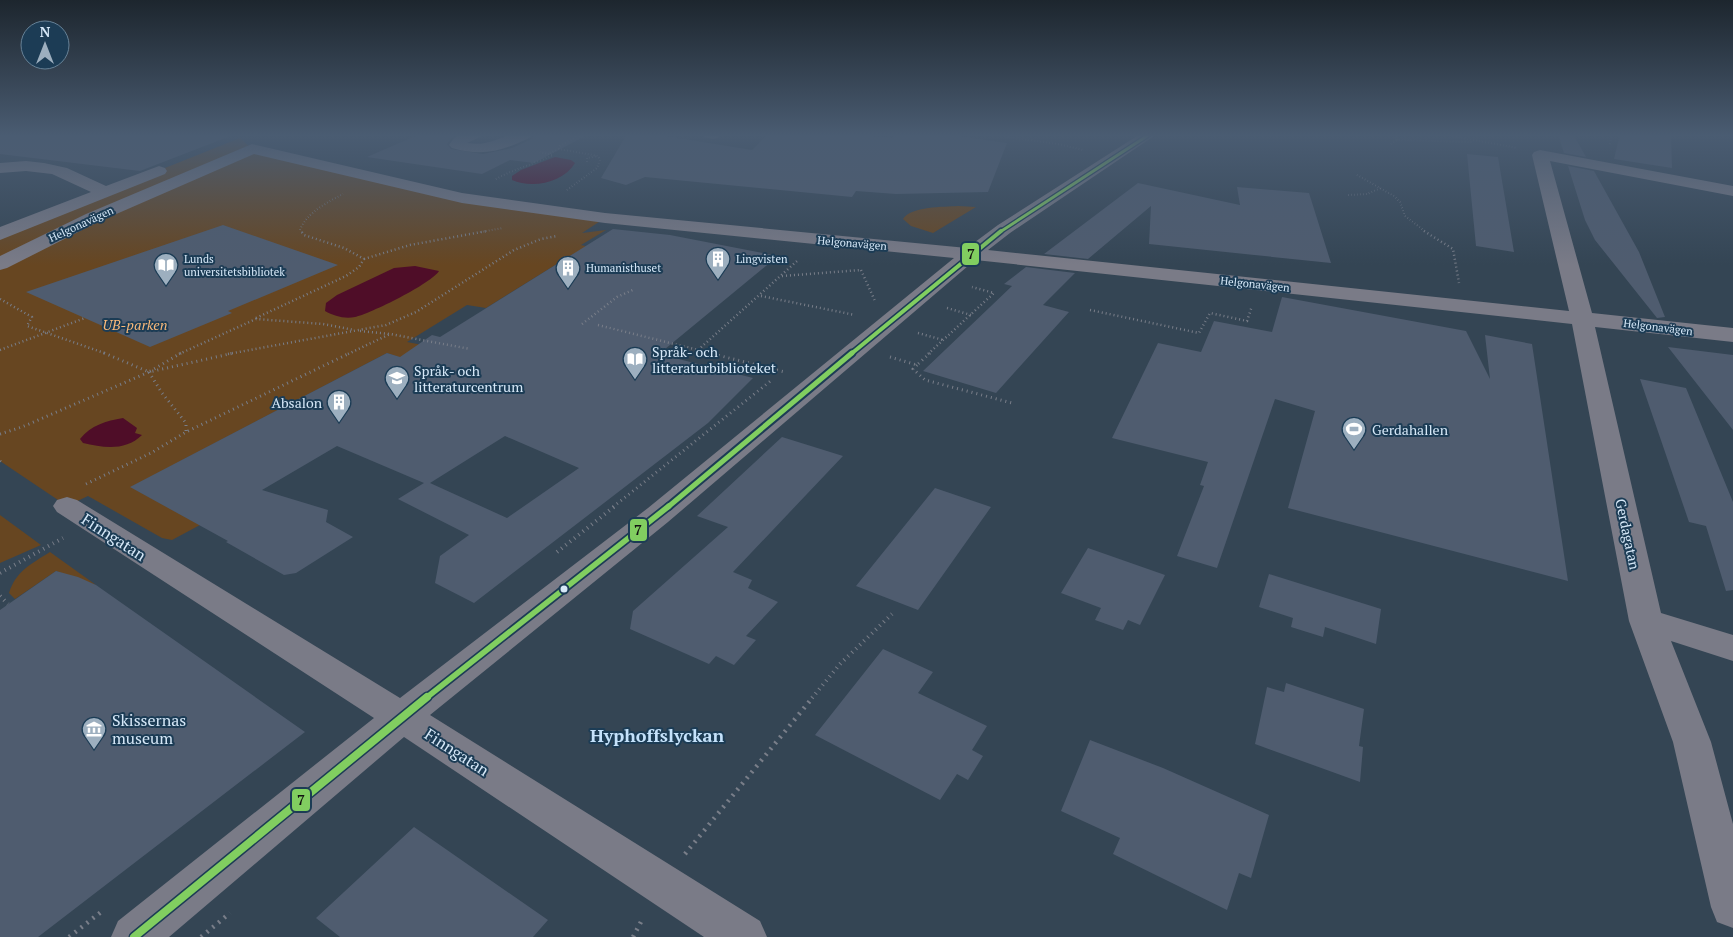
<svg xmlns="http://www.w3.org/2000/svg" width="1733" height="937" viewBox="0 0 1733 937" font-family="'PT Serif',serif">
  <rect width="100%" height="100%" fill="#344554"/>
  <!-- green -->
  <path fill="#674621" d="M 240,138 L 252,149 L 374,179 L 605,218 L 582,233 L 606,230 L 581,245 L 602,250 L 573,254 L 486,308 L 467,305 L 407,342 L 464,353 L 409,361 L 387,353 L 131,487 L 200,525 L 172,540 L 162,538 L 88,496 L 67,506 L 0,461 L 0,234 Z
    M 958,206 L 976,207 L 933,233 L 911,226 L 903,219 C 911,206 944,207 958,206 Z
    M 0,515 L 41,545 L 0,563 Z
    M 50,552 L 96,585 L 56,571 L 15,599 L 9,593 C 16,571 31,564 50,552 Z"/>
  <!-- water -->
  <path fill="#4f0d28" d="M 555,157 L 571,160 L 575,163 C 563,183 532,189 512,180 L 512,176 L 521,170 Z
    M 415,266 L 439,271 C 432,283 370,314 355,317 C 344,319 334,316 325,311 L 326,303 L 337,295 L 394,268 Z
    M 123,418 L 137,428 L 135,433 L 142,435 C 126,451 104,448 83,443 L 80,439 C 91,425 106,421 123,418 Z"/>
  <!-- building -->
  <path fill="#4f5c6f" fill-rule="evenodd" d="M 0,134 L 233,134 L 233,135 L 140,171 L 0,154 Z
    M 420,134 L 458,134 L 452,137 L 447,144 L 451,149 L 483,154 L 512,148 L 532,139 L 535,134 L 589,134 L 534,163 L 510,160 L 482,174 L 367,157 Z
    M 627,134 L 653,134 L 752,150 L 768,134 L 846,134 L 893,138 L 895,134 L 944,134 L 1007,143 L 988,192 L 896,194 L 856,191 L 852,197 L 645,177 L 626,185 L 601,178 Z
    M 1558,134 L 1573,134 L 1586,157 L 1564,153 Z
    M 1620,134 L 1671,134 L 1672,168 L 1614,159 Z
    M 1467,154 L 1498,157 L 1514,252 L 1476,246 Z
    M 1568,166 L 1594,171 L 1639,252 L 1665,317 L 1657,318 L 1595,240 L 1585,220 Z
    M 1138,183 L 1240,205 L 1237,187 L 1309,193 L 1331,263 L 1149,244 L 1151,206 L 1088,259 L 1044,254 Z
    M 223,225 L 338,265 L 228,311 L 232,313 L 150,347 L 26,292 Z
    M 613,229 L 670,235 L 778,256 L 659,354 L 753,378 L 708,423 L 474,603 L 435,583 L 440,556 L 469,535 L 398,499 L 424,483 L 337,446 L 262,490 L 328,510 L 326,522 L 353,537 L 296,573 L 284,575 L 226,542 L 228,541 L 130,487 L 387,353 L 400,357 L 432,335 L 440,337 ZM 505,436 L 579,468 L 507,518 L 430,483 Z
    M 1026,267 L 1075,273 L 1043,305 L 1069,312 L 996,393 L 923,371 L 1012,286 L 1004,284 Z
    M 1282,297 L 1466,331 L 1490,379 L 1485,335 L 1532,344 L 1568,581 L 1288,508 L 1315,411 L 1275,399 L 1217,568 L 1177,556 L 1204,486 L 1200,485 L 1208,462 L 1112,438 L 1158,343 L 1201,352 L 1214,321 L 1272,332 Z
    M 1668,347 L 1733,355 L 1733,430 Z
    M 1640,379 L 1686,388 L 1733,502 L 1733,590 L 1726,591 L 1706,526 L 1689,522 Z
    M 782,437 L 843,456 L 733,572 L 752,580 L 748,588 L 778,602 L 746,636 L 756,640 L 734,665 L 716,656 L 709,664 L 630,629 L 633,611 L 728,527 L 697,516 Z
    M 935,488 L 991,507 L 918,610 L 856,586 Z
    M 1088,548 L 1165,575 L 1140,625 L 1128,620 L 1123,630 L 1095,620 L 1101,608 L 1061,593 Z
    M 56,571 L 78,577 L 96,585 L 305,732 L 38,937 L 0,937 L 0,610 Z
    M 1269,574 L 1381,609 L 1376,644 L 1325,627 L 1323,637 L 1291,627 L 1293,618 L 1259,607 Z
    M 883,649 L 933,672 L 918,693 L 987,726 L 972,750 L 983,756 L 968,780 L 957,774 L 940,800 L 815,735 Z
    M 1286,683 L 1364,709 L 1359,746 L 1363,747 L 1360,782 L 1255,744 L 1267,687 L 1284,692 Z
    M 1090,740 L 1163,768 L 1269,815 L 1251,878 L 1239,873 L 1227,910 L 1113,854 L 1120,838 L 1061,811 Z
    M 414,827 L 548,920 L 533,937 L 340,937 L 316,918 Z"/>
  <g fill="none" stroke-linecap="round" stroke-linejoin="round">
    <!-- path-far4 -->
    <path stroke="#797e89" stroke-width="2" stroke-dasharray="0.5 2.5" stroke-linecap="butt" d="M 987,134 L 1058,144 L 1083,150
      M 1394,134 L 1397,140
      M 1441,134 L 1517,148
      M 1391,144 L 1397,140 L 1473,142
      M 1610,144 L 1612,134
      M 550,153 L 559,149
      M 587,162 L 587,158 L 597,156
      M 1357,175 L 1394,196 L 1400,202 L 1405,216 L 1426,232
      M 496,179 C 514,169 534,164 553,155 L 540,152
      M 567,190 L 597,168 L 600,160 L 598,156 L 559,149 L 560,146 L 582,134
      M 1348,195 L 1367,194 L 1381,188
      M 302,232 L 300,230 C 306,213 328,202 343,194
      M 480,232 L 503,228"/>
    <!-- path-far3 -->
    <path stroke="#797e89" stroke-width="2.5" stroke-dasharray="1 3" stroke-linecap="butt" d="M 1424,231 L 1453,249 L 1459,283
      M 364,259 L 410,245 L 487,231
      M 861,270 L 875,301
      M 782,276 L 861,270
      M 761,296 L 855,315
      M 0,299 L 32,317 L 27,326 L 107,354
      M 947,308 L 971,315
      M 1090,310 L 1199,333 L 1210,313 L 1247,321 L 1252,306
      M 256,318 L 346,276 L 359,267 L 364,259 L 344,248 L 304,235 L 301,231
      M 582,324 L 617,297 L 635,289
      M 598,325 L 714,354
      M 360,331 L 390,334 L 470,349
      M 918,333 L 943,340
      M 0,350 L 85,318
      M 698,350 L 797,261
      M 179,354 L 256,319 L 323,324 L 354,330
      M 228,354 L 386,325 L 416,312 L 514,250 L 541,239 L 557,236
      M 348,354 L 390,334
      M 928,354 L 994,293 L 972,287"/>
    <!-- path-far2 -->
    <path stroke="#797e89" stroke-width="3" stroke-dasharray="1 4" stroke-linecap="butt" d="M 104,353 L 149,372 L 181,353
      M 709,353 L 785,372
      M 890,357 L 917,365 L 930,353
      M 917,365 L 913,369 L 925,380 L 1012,403
      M 149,372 L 162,393 L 186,423 L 186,432
      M 0,434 L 22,427 L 149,372 L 234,353
      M 0,461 L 3,464
      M 86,484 L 151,453 L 186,432 L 350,353
      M 613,507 L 773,379"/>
    <!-- path-far1 -->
    <path stroke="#797e89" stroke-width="4" stroke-dasharray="1 4.5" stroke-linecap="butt" d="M 557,552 L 615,506
      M 0,573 L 63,538
      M 0,596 L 8,604
      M 812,698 L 840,664 L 892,614"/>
    <!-- path -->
    <path stroke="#797e89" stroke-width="4.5" stroke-dasharray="2 5.5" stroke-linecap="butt" d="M 685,854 L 813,697
      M 69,937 L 101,912
      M 201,937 L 230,913
      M 633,937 L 643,918"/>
    <!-- minor -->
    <path fill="#7a7b87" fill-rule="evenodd" d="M 463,134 L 482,134 L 480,137 L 467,143 C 487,146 495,139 513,134 C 519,133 527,134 533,134 L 531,137 C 503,151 483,157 452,148 L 449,145 L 454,138 Z
      M 702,134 L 720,134 L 720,135 L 718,138 L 713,139 L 704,137 Z
      M 1140,134 L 1157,134 L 1010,233 L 988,250 L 1569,311 L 1532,155 L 1534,152 L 1540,150 L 1733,186 L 1733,196 L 1550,161 L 1592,313 L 1733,328 L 1733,342 L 1595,327 L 1661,613 L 1733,635 L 1733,661 L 1671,641 L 1711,742 L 1733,824 L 1733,928 L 1717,922 L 1711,907 L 1673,742 L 1629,621 L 1572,324 L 975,260 L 668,522 L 430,715 L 760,921 L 767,937 L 704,937 L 404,737 L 169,937 L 111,937 L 118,921 L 374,718 L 57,512 L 53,506 L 57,500 L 67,497 L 77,500 L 400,698 L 648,508 L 954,258 L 605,223 L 462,203 L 254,154 L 98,222 L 7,268 L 0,270 L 0,256 L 86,214 L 252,144 L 462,193 L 605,213 L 967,248 L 998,225 Z
      M 26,161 L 44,163 L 67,168 L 106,186 L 159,166 L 165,168 L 167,171 L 165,174 L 0,240 L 0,227 L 91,192 L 52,174 L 26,171 L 0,173 L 0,163 Z"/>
    <!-- bus-1-far4 casing -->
    <g stroke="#1c3c55" stroke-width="5.5">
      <path id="bus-1-far4" d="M 1000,232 L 1150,134"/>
    </g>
    <!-- bus-1-far3 casing -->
    <g stroke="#1c3c55" stroke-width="7">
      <path id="bus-1-far3" d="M 851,354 L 1001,231"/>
    </g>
    <!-- bus-1-far2 casing -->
    <g stroke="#1c3c55" stroke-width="9">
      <path id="bus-1-far2" d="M 668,507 L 852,353"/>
    </g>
    <!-- bus-1-far1 casing -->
    <g stroke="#1c3c55" stroke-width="9">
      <path id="bus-1-far1" d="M 426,698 L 669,506"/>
    </g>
    <!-- bus-1 casing -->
    <g stroke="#1c3c55" stroke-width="11">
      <path id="bus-1" d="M 134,937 L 427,697"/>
    </g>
    <!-- bus-1-far4 -->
    <use href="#bus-1-far4" stroke="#81ce60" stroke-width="3"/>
    <!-- bus-1-far3 -->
    <use href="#bus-1-far3" stroke="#81ce60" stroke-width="4"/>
    <!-- bus-1-far2 -->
    <use href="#bus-1-far2" stroke="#81ce60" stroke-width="5"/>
    <!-- bus-1-far1 -->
    <use href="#bus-1-far1" stroke="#81ce60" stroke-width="5.5"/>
    <!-- bus-1 -->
    <use href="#bus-1" stroke="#81ce60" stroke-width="8"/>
  </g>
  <!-- sky -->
  <linearGradient id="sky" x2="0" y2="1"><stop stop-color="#1d262e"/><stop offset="0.51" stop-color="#4a5c72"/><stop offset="1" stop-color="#4a5c72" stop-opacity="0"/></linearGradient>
  <rect width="1733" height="265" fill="url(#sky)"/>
  <!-- icons -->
  <defs>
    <g id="building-pin" transform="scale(1.25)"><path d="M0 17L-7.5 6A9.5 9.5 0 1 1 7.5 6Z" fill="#9dafbf" stroke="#1c3c55"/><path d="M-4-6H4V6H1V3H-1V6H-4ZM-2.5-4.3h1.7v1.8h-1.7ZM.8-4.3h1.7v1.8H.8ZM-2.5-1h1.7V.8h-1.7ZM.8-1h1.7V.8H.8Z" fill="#fff"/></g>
    <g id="library-pin" transform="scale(1.25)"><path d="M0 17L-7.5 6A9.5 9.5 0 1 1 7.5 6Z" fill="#9dafbf" stroke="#1c3c55"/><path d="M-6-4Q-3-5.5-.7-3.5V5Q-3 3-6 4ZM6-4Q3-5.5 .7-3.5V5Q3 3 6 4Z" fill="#fff"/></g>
    <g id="university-pin" transform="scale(1.25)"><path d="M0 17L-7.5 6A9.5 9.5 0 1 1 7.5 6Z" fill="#9dafbf" stroke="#1c3c55"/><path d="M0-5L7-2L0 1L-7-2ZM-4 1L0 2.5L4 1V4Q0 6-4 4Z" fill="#fff"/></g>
    <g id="stadium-pin" transform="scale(1.25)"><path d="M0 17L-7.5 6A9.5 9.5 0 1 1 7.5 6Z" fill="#9dafbf" stroke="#1c3c55"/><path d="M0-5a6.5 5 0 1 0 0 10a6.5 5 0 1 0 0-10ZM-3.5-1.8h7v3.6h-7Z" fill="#fff"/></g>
    <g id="museum-pin" transform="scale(1.25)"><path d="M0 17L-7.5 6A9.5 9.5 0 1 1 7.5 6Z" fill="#9dafbf" stroke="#1c3c55"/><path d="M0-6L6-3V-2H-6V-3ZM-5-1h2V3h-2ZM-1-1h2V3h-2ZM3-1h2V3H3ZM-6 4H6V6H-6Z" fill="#fff"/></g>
  </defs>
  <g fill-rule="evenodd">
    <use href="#building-pin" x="718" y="259"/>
    <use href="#library-pin" x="166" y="265"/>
    <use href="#building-pin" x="568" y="268"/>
    <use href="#library-pin" x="635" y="359"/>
    <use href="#university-pin" x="397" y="378"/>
    <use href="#building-pin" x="339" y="402"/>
    <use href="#stadium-pin" x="1354" y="429"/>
    <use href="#museum-pin" x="94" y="729"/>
  </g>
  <!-- markers -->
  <circle fill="#d6e8f8" stroke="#1c3c55" stroke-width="2" cx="564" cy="589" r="4.5"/>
  <g text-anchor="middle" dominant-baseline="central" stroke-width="4" stroke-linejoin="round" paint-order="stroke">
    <!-- far-street labels -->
    <g font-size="11" fill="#d6e8f8" stroke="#1c3c55">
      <text transform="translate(81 224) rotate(-25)">Helgonavägen</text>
      <text transform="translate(852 243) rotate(5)">Helgonavägen</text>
      <text transform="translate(1255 284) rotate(6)">Helgonavägen</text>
      <text transform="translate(1658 327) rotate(7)">Helgonavägen</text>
    </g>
    <!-- far-poi labels -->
    <g font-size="11" fill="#d6e8f8" stroke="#1c3c55" text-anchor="start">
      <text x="184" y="259">Lunds<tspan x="184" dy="13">universitetsbibliotek</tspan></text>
      <text x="736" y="259">Lingvisten</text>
      <text x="586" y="268">Humanisthuset</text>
    </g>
    <!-- park labels -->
    <g font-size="14" font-style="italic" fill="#f8b97a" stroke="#1c3c55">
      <text x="135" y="324">UB-parken</text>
    </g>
    <!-- poi labels -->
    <g font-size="14" fill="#d6e8f8" stroke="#1c3c55" text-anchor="start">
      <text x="652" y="351">Språk- och<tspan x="652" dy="16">litteraturbiblioteket</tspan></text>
      <text x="414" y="370">Språk- och<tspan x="414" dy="16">litteraturcentrum</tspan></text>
      <text x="322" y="402" text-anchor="end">Absalon</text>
      <text x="1372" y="429">Gerdahallen</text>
    </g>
    <!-- street labels -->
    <g font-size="14" fill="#d6e8f8" stroke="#1c3c55">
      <text transform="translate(1628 534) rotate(78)">Gerdagatan</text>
    </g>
    <!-- near-street labels -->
    <g font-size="16" fill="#d6e8f8" stroke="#1c3c55">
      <text transform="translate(114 537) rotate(33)">Finngatan</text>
      <text transform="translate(457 752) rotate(33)">Finngatan</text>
    </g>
    <!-- near-poi labels -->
    <g font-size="16" fill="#d6e8f8" stroke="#1c3c55" text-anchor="start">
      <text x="112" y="720">Skissernas<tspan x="112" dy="18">museum</tspan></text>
    </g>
    <!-- near-neighbourhood labels -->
    <g font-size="18" font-weight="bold" fill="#c5e2fb" stroke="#1c3c55">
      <text x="657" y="735">Hyphoffslyckan</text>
    </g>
  </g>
  <g stroke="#1c3c55" stroke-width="2">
    <rect x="961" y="242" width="19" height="24" rx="5" fill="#81ce60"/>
    <rect x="629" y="518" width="19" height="24" rx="5" fill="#81ce60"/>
    <rect x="291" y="788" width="20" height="24" rx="5" fill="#81ce60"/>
  </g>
  <g font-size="14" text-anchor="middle" font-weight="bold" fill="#111">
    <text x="971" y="259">7</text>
    <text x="638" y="535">7</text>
    <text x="301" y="805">7</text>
  </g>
  <!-- north arrow -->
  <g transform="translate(45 45)"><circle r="24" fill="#1c3c55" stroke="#668196"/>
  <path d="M0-4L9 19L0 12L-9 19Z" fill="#9dafbf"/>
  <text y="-8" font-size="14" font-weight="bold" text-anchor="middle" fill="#d6e8f8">N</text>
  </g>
</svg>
